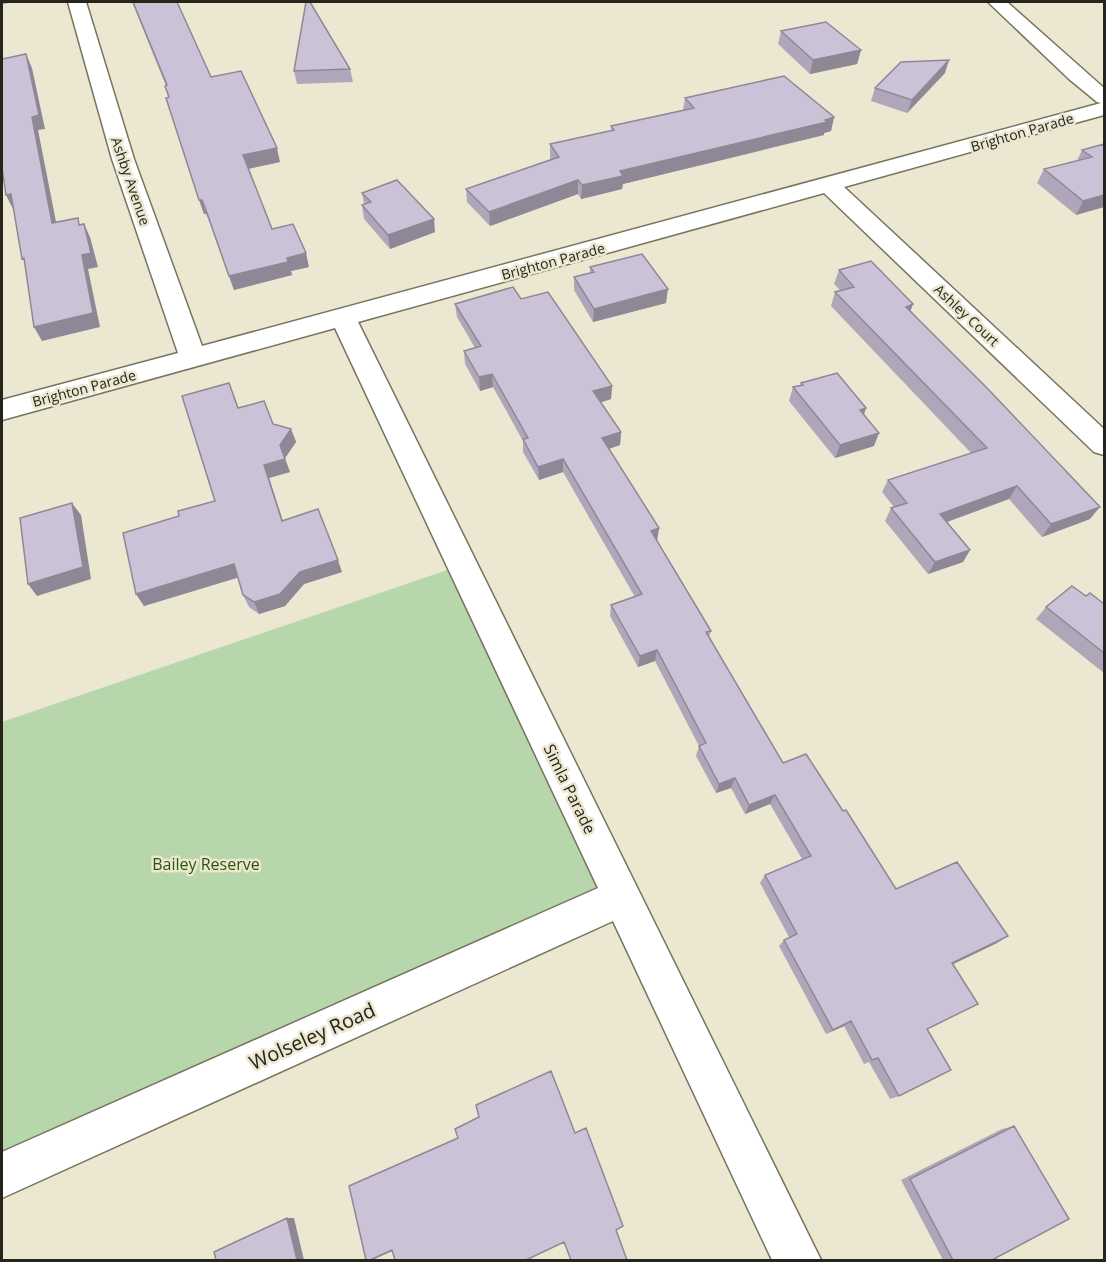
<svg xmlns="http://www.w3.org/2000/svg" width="1106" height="1262" viewBox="0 0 1106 1262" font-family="'Open Sans',sans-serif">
  <rect width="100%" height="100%" fill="#ebe7d1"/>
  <!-- green -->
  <path fill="#b7d6ac" d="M 462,565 L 622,897 L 2,1175 L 2,722 Z"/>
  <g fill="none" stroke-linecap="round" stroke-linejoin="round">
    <!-- minor casing -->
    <g stroke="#777460" stroke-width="3">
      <path id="minor" d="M 68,2 L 86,2 L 134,159 L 202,346 L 1101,103 L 1097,102 L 1069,79 L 988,2 L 1007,2 L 1104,88 L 1104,115 L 844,187 L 1104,429 L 1104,455 L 1094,452 L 824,193 L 358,322 L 821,1260 L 772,1260 L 613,921 L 2,1198 L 2,1152 L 598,888 L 335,328 L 2,420 L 2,400 L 178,353 L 112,159 Z"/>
    </g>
    <!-- minor -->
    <use href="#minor" fill="#fff" fill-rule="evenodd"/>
  </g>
  <!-- wall -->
  <path fill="#afa7b9" d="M 132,2 L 177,2 L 211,77 L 280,162 L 248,169 L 272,229 L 309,267 L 291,271 L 292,275 L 234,290 L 210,224 L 206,214 L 204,214 L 168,97 L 166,86 Z
    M 781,31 L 861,50 L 857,64 L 810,74 L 778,44 Z
    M 350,69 L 353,82 L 297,84 L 294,71 Z
    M 945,73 L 907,113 L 871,101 L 875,88 Z
    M 685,98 L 834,117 L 831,131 L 824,133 L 824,135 L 623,184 L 622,189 L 581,199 L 578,194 L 490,226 L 467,202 L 466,189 L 551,159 L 550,158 L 550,144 L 611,131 L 611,126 L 683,110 Z
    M 1104,144 L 1104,207 L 1076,215 L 1037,183 L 1044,169 L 1077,161 L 1082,150 Z
    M 362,193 L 435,232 L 390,249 L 364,219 L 362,205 L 364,204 Z
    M 590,267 L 666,303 L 593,322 L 574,290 L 574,277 L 590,273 Z
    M 839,270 L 911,311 L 1090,519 L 1042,537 L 1009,499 L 947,522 L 970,550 L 963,562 L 928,574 L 885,521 L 891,508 L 894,507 L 882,492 L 888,480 L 971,453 L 831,306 L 835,292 L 841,291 L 834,284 Z
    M 521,299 L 612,386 L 611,399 L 601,402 L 621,432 L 620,445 L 609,449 L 659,528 L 657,541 L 711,631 L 709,637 L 783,763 L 843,811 L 896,889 L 997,943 L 953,964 L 927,1029 L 899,1096 L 890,1099 L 869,1062 L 864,1064 L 844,1026 L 826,1034 L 779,946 L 784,940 L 789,937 L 760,883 L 765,875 L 802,859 L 770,804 L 745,814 L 731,788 L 716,793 L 696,756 L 699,746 L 655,661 L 638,667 L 610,616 L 611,605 L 635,597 L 563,472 L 539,480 L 523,452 L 523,441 L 493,387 L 480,391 L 465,364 L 464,351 L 475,348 L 457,317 L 455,304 Z
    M 801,383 L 866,408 L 864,415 L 874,446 L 835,458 L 789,401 L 793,387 L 800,385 Z
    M 238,408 L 273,424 L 291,429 L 296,442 L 285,458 L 290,472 L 269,478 L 283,521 L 342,572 L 304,584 L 285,606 L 259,614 L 249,607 L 243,595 L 238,577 L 144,606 L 136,594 L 179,516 L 215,501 Z
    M 1086,596 L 1104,604 L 1104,673 L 1036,619 L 1046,607 Z
    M 1014,1126 L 992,1260 L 943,1260 L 901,1180 L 1002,1129 Z"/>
  <!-- shaded-wall -->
  <path fill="#8e8896" d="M 2,2 L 9,2 L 9,3 L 2,4 Z
    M 861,50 L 857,64 L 810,74 L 813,60 Z
    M 26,54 L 32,68 L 45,129 L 38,130 L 59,237 L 52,223 L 32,117 Z
    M 949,60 L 945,73 L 907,113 L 912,100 Z
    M 834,117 L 831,131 L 824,133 L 824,135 L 623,184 L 622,189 L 581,199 L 582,185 L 620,171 Z
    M 277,148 L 280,162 L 247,169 L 243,155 Z
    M 578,180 L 578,194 L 490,226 L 489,212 Z
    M 11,194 L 13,209 L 6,195 Z
    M 1104,195 L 1104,207 L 1076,215 L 1083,201 Z
    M 199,200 L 202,200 L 206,214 L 204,214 Z
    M 434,219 L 435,232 L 390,249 L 388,235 Z
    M 84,224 L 90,237 L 98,267 L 88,269 L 100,327 L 42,341 L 34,327 L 82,255 Z
    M 306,253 L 309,267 L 291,271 L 292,275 L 234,290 L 229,276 L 287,258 Z
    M 668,289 L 666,303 L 593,322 L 594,309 Z
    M 913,304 L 908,318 L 906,307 Z
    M 492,374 L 493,387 L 480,391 L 479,377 Z
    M 612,386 L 611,399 L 593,405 L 593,391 Z
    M 866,408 L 861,421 L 860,410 Z
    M 291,429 L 296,442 L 285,458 L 280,445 Z
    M 621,432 L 620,445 L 602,451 L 602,438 Z
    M 879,433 L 874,446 L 835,458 L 840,445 Z
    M 285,459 L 290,472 L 269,478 L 287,533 L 264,465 Z
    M 563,459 L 563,472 L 539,480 L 538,467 Z
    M 1017,486 L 1009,499 L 933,527 L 940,514 Z
    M 72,503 L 81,515 L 91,579 L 37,596 L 28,584 Z
    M 1100,507 L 1090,519 L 1042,537 L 1051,524 Z
    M 659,528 L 657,541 L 651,531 Z
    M 970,550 L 963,562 L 928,574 L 935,562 Z
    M 338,560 L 342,572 L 304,584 L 285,606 L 259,614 L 254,602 L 300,572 Z
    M 234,564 L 240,577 L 144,606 L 136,594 Z
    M 657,650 L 655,661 L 638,667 L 640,656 Z
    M 735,778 L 731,788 L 716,793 L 719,784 Z
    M 775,795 L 770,804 L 745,814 L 749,805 Z
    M 1008,936 L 997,943 L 943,969 L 952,963 Z
    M 851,1021 L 844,1026 L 826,1034 L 833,1030 Z
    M 287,1218 L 294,1218 L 304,1260 L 297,1260 Z
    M 397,1249 L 372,1260 L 370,1260 L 392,1250 Z"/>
  <!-- building -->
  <path fill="#cbc2d7" stroke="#8e8896" stroke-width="1.5" d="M 133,2 L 177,2 L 211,77 L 241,71 L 277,148 L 243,155 L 272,229 L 293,224 L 306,253 L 287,258 L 288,262 L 229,276 L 206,210 L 202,200 L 199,200 L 166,98 L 169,97 L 165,86 L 167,85 Z
    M 306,2 L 310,2 L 350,69 L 294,71 Z
    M 826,22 L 861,50 L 813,60 L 781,31 Z
    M 26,54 L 39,115 L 32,117 L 52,223 L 78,218 L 79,225 L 84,224 L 91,253 L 82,255 L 93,313 L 34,327 L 24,258 L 22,259 L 11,194 L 6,195 L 2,168 L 2,59 Z
    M 949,60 L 912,100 L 875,88 L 901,62 Z
    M 784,76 L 834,117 L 825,120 L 827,122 L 620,171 L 623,176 L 582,185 L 578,180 L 489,212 L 466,189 L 559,157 L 550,144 L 614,130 L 611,126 L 694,108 L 685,98 Z
    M 1104,144 L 1104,195 L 1083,201 L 1044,169 L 1092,157 L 1082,150 Z
    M 397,180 L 434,219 L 388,235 L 362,205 L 371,202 L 362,193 Z
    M 642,254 L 668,289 L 594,309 L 574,277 L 594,272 L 590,267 Z
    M 871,261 L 913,304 L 906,307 L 988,389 L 1100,507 L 1051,524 L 1017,486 L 940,514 L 970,550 L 935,562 L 891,508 L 907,503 L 888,480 L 987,448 L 835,292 L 854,287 L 839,270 Z
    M 513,287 L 521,299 L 548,292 L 612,386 L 593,391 L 621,432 L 602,438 L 659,528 L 651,531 L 711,631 L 706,632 L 783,763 L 806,754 L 843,811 L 846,810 L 896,889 L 957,862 L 1008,936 L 952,963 L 978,1004 L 927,1029 L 951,1070 L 899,1096 L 878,1058 L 872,1060 L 851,1021 L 833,1030 L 784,940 L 797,934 L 765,875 L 811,856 L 775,795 L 749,805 L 735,778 L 719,784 L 699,746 L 706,743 L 657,650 L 640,656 L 611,605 L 642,594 L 563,459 L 538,467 L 523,439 L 528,438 L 492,374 L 479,377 L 464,351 L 481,346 L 455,304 Z
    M 837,373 L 866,408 L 860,410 L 879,433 L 840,445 L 793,387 L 803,385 L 801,383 Z
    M 229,383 L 238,408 L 264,401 L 273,424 L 291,429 L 280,445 L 285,459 L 264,465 L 282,521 L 318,509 L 338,560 L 300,572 L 280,594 L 254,602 L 243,595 L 234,564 L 136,594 L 123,533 L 179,516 L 178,511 L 215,501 L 182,396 Z
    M 72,503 L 83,567 L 28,584 L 20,518 Z
    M 1072,586 L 1086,596 L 1090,593 L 1104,604 L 1104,653 L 1046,607 Z
    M 551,1071 L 575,1133 L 586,1128 L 623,1226 L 616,1230 L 627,1260 L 571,1260 L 564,1242 L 526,1260 L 395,1260 L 392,1250 L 370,1260 L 366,1260 L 349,1186 L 458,1138 L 455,1129 L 479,1117 L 476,1105 Z
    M 1014,1126 L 1069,1219 L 992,1260 L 953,1260 L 910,1179 Z
    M 287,1218 L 297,1260 L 216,1260 L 214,1252 Z"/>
  <g text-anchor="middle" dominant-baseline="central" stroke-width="5" stroke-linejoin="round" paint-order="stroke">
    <!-- far-street labels -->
    <g font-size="14" fill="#26251c" stroke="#ebe7d1">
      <text transform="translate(1022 132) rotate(-16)">Brighton Parade</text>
      <text transform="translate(131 181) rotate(71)">Ashby Avenue</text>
      <text transform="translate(553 261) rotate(-15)">Brighton Parade</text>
      <text transform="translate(967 315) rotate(43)">Ashley Court</text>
      <text transform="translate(84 388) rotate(-15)">Brighton Parade</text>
    </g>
    <!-- street labels -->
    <g font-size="16" fill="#26251c" stroke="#ebe7d1">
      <text transform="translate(570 789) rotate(64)">Simla Parade</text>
    </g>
    <!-- park labels -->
    <g font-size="16" fill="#27590b" stroke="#ebe7d1">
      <text x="206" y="864">Bailey Reserve</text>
    </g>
    <!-- near-street labels -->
    <g font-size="20" fill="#26251c" stroke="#ebe7d1">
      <text transform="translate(312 1036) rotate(-24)">Wolseley Road</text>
    </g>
  </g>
  <!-- border -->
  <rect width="1106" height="1262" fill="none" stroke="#26251c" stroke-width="6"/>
</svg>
